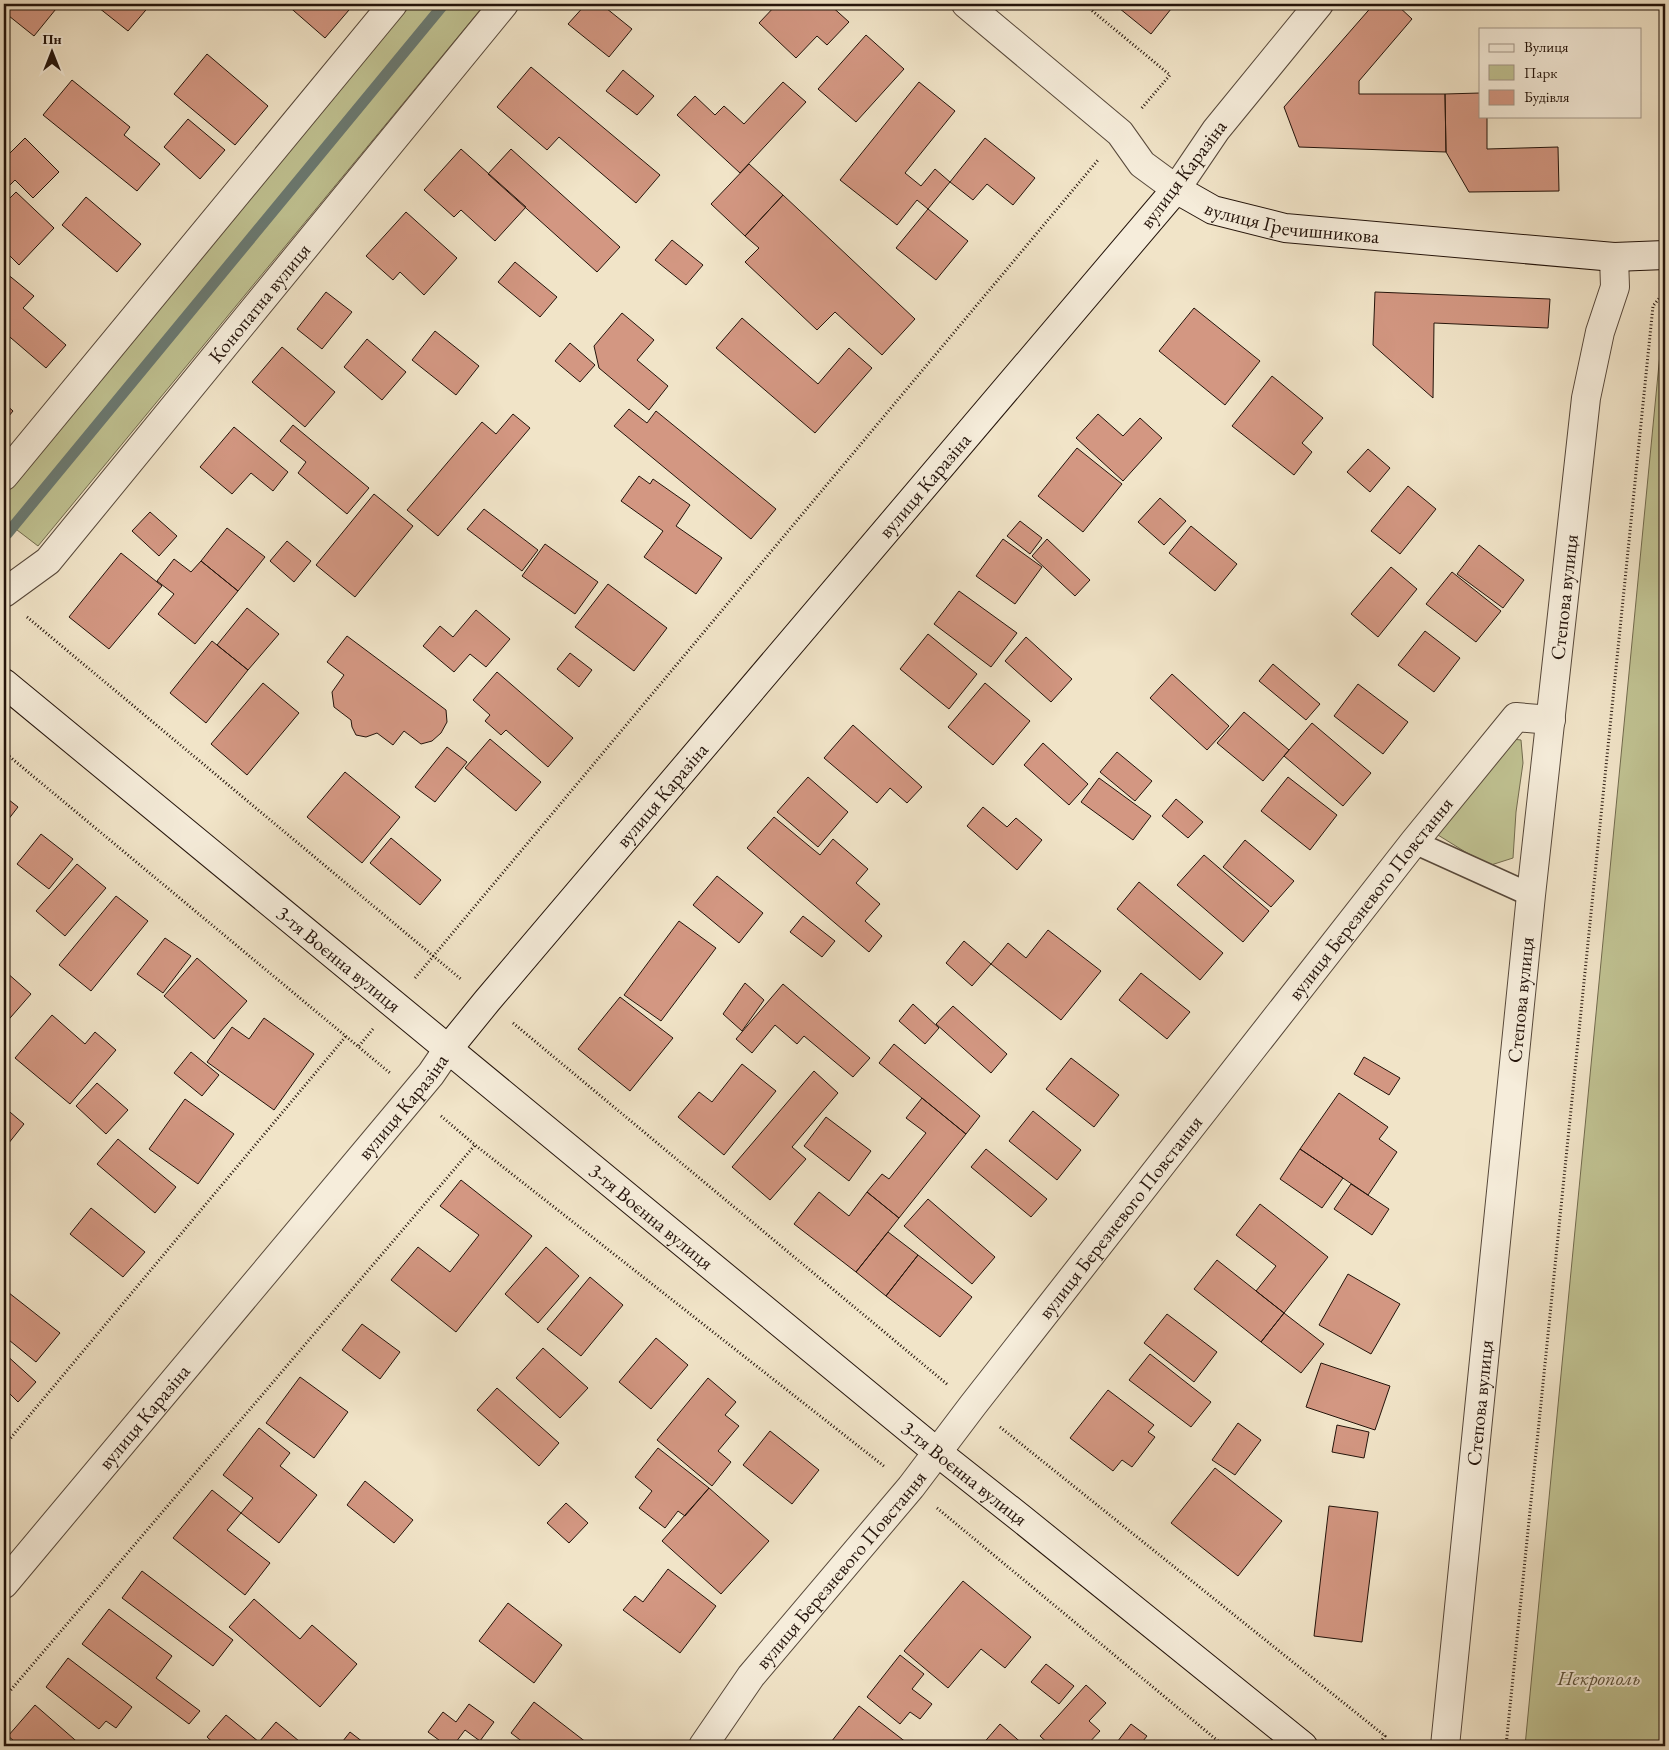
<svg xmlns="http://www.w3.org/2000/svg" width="1669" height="1750" viewBox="0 0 1669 1750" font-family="'EB Garamond',serif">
  <rect width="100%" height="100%" fill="#f1e4c8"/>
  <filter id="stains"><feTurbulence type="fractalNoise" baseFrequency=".004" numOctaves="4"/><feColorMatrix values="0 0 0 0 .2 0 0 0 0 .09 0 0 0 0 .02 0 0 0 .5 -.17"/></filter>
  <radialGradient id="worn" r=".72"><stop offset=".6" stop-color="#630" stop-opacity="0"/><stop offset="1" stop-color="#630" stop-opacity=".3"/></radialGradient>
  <!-- green -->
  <path fill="#c0c292" stroke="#726b4e" d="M 405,4 L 485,4 L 38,546 L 4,520 L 4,489 Z
    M 1665,302 L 1665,1746 L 1525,1746 Z
    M 1512,739 L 1521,740 L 1523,763 L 1516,812 L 1513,858 L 1491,865 L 1467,853 L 1438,835 Z"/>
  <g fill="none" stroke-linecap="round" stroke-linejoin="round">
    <!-- stream -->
    <path stroke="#6b7a72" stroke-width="11" d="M 7,534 L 444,4"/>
  </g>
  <!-- building -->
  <path fill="#d39782" stroke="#24140b" d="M 4,4 L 36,4 L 42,9 L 46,4 L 60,4 L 34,36 L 4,12 Z
    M 94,4 L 151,4 L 128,31 Z
    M 286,4 L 342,4 L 349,10 L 325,38 Z
    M 586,4 L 601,4 L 632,29 L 609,57 L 568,24 Z
    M 777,4 L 829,4 L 849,22 L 827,45 L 817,36 L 796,58 L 759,23 Z
    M 1114,4 L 1175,4 L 1151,34 Z
    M 1374,4 L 1396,4 L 1412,19 L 1359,81 L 1359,94 L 1445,94 L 1446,152 L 1299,147 L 1284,107 Z
    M 866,35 L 904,69 L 856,122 L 818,89 Z
    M 207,54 L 268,106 L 235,145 L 174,94 Z
    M 531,67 L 660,175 L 636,203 L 559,137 L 547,150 L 497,107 Z
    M 623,70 L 654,96 L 637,115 L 606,91 Z
    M 72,80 L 130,127 L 124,135 L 160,164 L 137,191 L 43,115 Z
    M 783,82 L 806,102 L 740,173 L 677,115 L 695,96 L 715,115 L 724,106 L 744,124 Z
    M 919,82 L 955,111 L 905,173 L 921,186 L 935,169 L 950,182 L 928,209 L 917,200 L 897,225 L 840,180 Z
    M 1480,93 L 1480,116 L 1487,116 L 1487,149 L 1558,147 L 1559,191 L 1469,192 L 1446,152 L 1445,94 Z
    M 188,119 L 225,150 L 200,179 L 164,147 Z
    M 25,138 L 59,172 L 33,198 L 15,180 L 4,191 L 4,159 Z
    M 985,138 L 1035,178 L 1013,205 L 987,184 L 973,200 L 950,182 Z
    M 461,149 L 526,207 L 495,241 L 461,210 L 454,217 L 424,190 Z
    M 511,149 L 620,247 L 597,272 L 488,174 Z
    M 749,164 L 783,195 L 745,236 L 711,204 Z
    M 16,192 L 54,228 L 19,265 L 4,250 L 4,204 Z
    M 783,195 L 915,319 L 882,355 L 835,312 L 817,330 L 745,262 L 759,248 L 745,236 Z
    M 86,197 L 141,244 L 117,272 L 62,225 Z
    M 928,209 L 968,241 L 936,280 L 896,248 Z
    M 406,212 L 457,258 L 424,295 L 400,272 L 393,280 L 366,256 Z
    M 672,240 L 703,265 L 686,285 L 655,260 Z
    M 515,262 L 557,297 L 540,317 L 498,282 Z
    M 6,273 L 34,296 L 23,308 L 66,345 L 46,368 L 4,332 L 4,276 Z
    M 326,292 L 352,312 L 322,349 L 297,329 Z
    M 1375,292 L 1550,299 L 1548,328 L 1434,323 L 1433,398 L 1373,345 Z
    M 1194,308 L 1260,361 L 1225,405 L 1159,351 Z
    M 622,313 L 654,340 L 637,360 L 668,386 L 649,410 L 599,368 L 594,346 Z
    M 742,318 L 818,384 L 849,348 L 872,368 L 815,433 L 716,348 Z
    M 435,331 L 479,366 L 456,395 L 412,360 Z
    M 367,339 L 406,372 L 382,400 L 344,367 Z
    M 570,343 L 595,365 L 580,382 L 555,361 Z
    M 282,347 L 335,392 L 305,427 L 252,382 Z
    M 1272,376 L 1323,418 L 1302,443 L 1312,452 L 1294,475 L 1232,426 Z
    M 4,403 L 13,411 L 4,422 Z
    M 629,409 L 647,423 L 656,411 L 776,509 L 751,539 L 614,426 Z
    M 513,414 L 530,428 L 438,536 L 407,510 L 482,422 L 496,434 Z
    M 1098,414 L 1123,436 L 1140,418 L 1162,438 L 1123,481 L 1076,438 Z
    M 293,425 L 369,488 L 347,514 L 298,473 L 306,462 L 280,441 Z
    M 234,427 L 288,472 L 273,491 L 251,473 L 232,494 L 200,467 Z
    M 1077,448 L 1122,484 L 1083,532 L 1038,496 Z
    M 1368,449 L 1390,468 L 1370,492 L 1347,472 Z
    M 639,476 L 650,484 L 653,479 L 690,505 L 676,526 L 722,558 L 696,594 L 644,557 L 663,531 L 621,501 Z
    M 1408,486 L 1436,509 L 1400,554 L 1371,531 Z
    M 374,494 L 413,526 L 355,597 L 316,565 Z
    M 1160,498 L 1186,521 L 1164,545 L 1138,522 Z
    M 484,509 L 538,550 L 522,571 L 467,529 Z
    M 150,512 L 177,536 L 159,556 L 132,531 Z
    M 1020,521 L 1042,538 L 1030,554 L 1007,536 Z
    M 1191,526 L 1237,564 L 1215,591 L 1169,553 Z
    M 227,528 L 265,557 L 238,591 L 201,561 Z
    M 1003,539 L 1042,567 L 1015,604 L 976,576 Z
    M 1047,539 L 1090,580 L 1075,596 L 1032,556 Z
    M 287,541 L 311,561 L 294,582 L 270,561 Z
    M 545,544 L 598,582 L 575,614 L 522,576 Z
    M 1479,545 L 1524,580 L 1503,608 L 1457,574 Z
    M 121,553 L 162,586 L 109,649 L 69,617 Z
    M 174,559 L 191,572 L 201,561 L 238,591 L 195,644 L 158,614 L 174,594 L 157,581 Z
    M 1391,567 L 1417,589 L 1378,637 L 1351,614 Z
    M 1452,572 L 1501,611 L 1476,642 L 1426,604 Z
    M 608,584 L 667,628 L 634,671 L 575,627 Z
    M 959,591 L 1017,633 L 991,667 L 934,624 Z
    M 247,608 L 279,634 L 248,670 L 217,645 Z
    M 476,610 L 510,639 L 486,667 L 470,654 L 454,672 L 423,646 L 440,626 L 453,637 Z
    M 1425,631 L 1460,658 L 1434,692 L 1398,665 Z
    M 928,634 L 977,674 L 949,709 L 900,669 Z
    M 347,636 L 446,710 L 447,722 L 441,733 L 432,741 L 421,744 L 404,731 L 393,745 L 377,733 L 366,737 L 356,735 L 352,727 L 351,720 L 334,707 L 332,692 L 344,675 L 327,662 Z
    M 1026,637 L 1072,679 L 1051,702 L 1005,661 Z
    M 212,641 L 248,670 L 206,723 L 170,693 Z
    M 570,653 L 592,670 L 579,687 L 557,669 Z
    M 1273,664 L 1320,704 L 1306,720 L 1259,681 Z
    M 497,672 L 573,738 L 548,767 L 506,730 L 501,735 L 485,721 L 490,715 L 473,700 Z
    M 1172,674 L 1229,726 L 1207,750 L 1150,698 Z
    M 263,683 L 299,713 L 247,775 L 211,744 Z
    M 985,683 L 1030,721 L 993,765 L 948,727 Z
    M 1358,684 L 1408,722 L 1383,754 L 1334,716 Z
    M 1244,712 L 1289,750 L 1263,781 L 1217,743 Z
    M 1312,723 L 1371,773 L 1343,806 L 1284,756 Z
    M 853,725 L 922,787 L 907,803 L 890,788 L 877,803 L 824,758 Z
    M 490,739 L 541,782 L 516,811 L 465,768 Z
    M 1043,743 L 1088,784 L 1069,805 L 1024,765 Z
    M 447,747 L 467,762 L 435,802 L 415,787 Z
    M 1117,752 L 1152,781 L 1135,801 L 1100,772 Z
    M 345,772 L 400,817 L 362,863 L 307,817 Z
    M 808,777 L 848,812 L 818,847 L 777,812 Z
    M 1288,777 L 1337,815 L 1310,850 L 1261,811 Z
    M 1099,778 L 1151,816 L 1133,840 L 1081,802 Z
    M 4,796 L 18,807 L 4,825 Z
    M 1176,799 L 1203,822 L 1188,838 L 1162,816 Z
    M 983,807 L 1007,827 L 1016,818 L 1042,840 L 1017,870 L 967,826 Z
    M 774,817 L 820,855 L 833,839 L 868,869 L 856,883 L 880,904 L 865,921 L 882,936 L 869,952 L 747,848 Z
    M 41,834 L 73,859 L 49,889 L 17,864 Z
    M 391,838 L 441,880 L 420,905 L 370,863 Z
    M 1245,840 L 1294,881 L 1271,907 L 1223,867 Z
    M 1204,855 L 1269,911 L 1243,942 L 1177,885 Z
    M 77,864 L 106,888 L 65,936 L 36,911 Z
    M 717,876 L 763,913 L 739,943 L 693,905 Z
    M 1139,882 L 1223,953 L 1200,980 L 1117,909 Z
    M 116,896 L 148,921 L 91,991 L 59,965 Z
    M 803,916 L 835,941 L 822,957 L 790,932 Z
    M 679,921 L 716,948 L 661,1021 L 624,995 Z
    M 1048,930 L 1101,971 L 1061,1020 L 991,964 L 1008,943 L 1026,958 Z
    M 165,938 L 191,956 L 163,993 L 137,974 Z
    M 964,941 L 991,964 L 972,986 L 946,963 Z
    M 197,958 L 247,1001 L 214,1039 L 164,996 Z
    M 6,972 L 31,994 L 4,1025 L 4,974 Z
    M 1141,973 L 1190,1012 L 1167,1039 L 1119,1000 Z
    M 745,983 L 764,1000 L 742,1031 L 723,1014 Z
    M 783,984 L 870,1058 L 853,1077 L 804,1036 L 797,1044 L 775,1025 L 752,1053 L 736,1039 Z
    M 620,997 L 673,1038 L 630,1091 L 578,1049 Z
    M 913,1004 L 939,1028 L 925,1044 L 899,1021 Z
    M 953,1006 L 1007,1054 L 991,1073 L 936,1024 Z
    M 52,1015 L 85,1044 L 95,1032 L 116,1050 L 70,1104 L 15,1058 Z
    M 264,1018 L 314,1054 L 274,1110 L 207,1062 L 232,1027 L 249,1039 Z
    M 894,1044 L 980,1116 L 966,1134 L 879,1063 Z
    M 191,1052 L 219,1075 L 202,1096 L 174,1073 Z
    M 1364,1057 L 1400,1078 L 1389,1095 L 1354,1074 Z
    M 1071,1058 L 1119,1095 L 1094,1127 L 1046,1089 Z
    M 742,1064 L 776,1091 L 724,1155 L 678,1117 L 699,1092 L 712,1102 Z
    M 814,1071 L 838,1093 L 792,1147 L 806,1159 L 770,1200 L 732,1167 Z
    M 97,1083 L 128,1110 L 106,1134 L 76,1106 Z
    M 1339,1093 L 1388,1127 L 1379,1139 L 1397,1152 L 1368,1195 L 1300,1149 Z
    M 922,1098 L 966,1134 L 899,1218 L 867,1192 L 882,1174 L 889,1179 L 926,1133 L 906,1118 Z
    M 185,1099 L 234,1134 L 198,1184 L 149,1149 Z
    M 4,1107 L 24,1124 L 8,1144 L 4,1141 Z
    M 1033,1111 L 1081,1150 L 1057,1180 L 1009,1141 Z
    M 826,1117 L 871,1151 L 849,1181 L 804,1146 Z
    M 118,1139 L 176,1187 L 155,1213 L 97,1164 Z
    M 986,1149 L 1047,1199 L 1031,1217 L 971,1167 Z
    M 1300,1149 L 1343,1178 L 1322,1208 L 1280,1179 Z
    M 461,1180 L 532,1236 L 456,1332 L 391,1280 L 418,1247 L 450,1272 L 479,1235 L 440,1206 Z
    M 1351,1184 L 1389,1209 L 1372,1235 L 1334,1209 Z
    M 819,1192 L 849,1216 L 867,1192 L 899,1218 L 856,1272 L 794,1224 Z
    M 928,1199 L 995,1257 L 972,1284 L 904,1226 Z
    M 1260,1204 L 1328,1257 L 1284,1313 L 1256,1291 L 1276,1266 L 1236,1235 Z
    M 91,1208 L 145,1252 L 123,1277 L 70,1234 Z
    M 888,1232 L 918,1255 L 886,1296 L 856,1272 Z
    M 546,1247 L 579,1276 L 538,1323 L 505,1294 Z
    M 918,1255 L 972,1297 L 940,1337 L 886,1296 Z
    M 1217,1260 L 1284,1313 L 1261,1342 L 1194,1289 Z
    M 1348,1274 L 1400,1304 L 1371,1354 L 1319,1325 Z
    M 590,1277 L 623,1305 L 581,1356 L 547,1329 Z
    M 4,1289 L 60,1333 L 36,1362 L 4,1336 Z
    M 1284,1313 L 1324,1344 L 1301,1373 L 1261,1342 Z
    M 1167,1314 L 1217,1352 L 1194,1382 L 1144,1343 Z
    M 362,1324 L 400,1352 L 380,1379 L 342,1350 Z
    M 656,1338 L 688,1365 L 651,1409 L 619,1382 Z
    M 543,1348 L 588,1388 L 560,1418 L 516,1378 Z
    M 4,1353 L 36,1382 L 18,1402 L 4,1388 Z
    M 1150,1354 L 1211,1402 L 1191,1427 L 1129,1380 Z
    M 1321,1363 L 1390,1386 L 1375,1430 L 1306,1407 Z
    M 300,1377 L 348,1412 L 314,1458 L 266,1423 Z
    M 708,1378 L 736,1402 L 725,1415 L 739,1426 L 718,1451 L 731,1462 L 712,1486 L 657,1440 Z
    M 497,1388 L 559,1443 L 539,1466 L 477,1410 Z
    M 1108,1390 L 1154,1425 L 1148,1432 L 1155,1437 L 1132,1467 L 1122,1460 L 1113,1471 L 1070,1438 Z
    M 1238,1423 L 1261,1440 L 1235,1475 L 1212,1460 Z
    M 1337,1425 L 1369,1432 L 1364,1458 L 1332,1452 Z
    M 259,1428 L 290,1453 L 280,1466 L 317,1495 L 279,1543 L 241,1513 L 253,1498 L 223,1475 Z
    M 770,1431 L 819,1470 L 792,1504 L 743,1465 Z
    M 658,1448 L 709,1488 L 685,1516 L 678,1511 L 665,1528 L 639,1508 L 652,1491 L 635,1477 Z
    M 1215,1468 L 1282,1521 L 1238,1576 L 1171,1523 Z
    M 365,1481 L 413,1520 L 394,1543 L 347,1505 Z
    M 709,1488 L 769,1541 L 721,1594 L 662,1541 Z
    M 212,1490 L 241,1513 L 227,1530 L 270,1563 L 245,1595 L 173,1538 Z
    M 566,1503 L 588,1523 L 569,1543 L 547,1523 Z
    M 1329,1506 L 1378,1512 L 1362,1642 L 1314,1636 Z
    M 668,1569 L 716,1606 L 680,1653 L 623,1610 L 635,1596 L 643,1602 Z
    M 142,1571 L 233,1640 L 213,1666 L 122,1598 Z
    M 963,1581 L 1031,1637 L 1005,1668 L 981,1649 L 948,1688 L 904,1651 Z
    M 254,1599 L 300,1639 L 312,1625 L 357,1664 L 320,1707 L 229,1627 Z
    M 508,1603 L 562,1645 L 534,1683 L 479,1641 Z
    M 109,1609 L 172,1656 L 156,1678 L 200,1711 L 189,1724 L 82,1644 Z
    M 900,1655 L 924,1674 L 912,1689 L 932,1704 L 920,1719 L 910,1712 L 900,1724 L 867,1697 Z
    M 68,1658 L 132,1707 L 116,1728 L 106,1721 L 99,1729 L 46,1687 Z
    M 1046,1664 L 1074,1686 L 1059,1704 L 1031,1682 Z
    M 1086,1685 L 1106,1703 L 1089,1721 L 1100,1731 L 1086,1746 L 1051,1746 L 1040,1736 Z
    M 534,1702 L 591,1746 L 528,1746 L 511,1733 Z
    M 469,1704 L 494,1722 L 480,1741 L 465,1730 L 453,1746 L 447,1746 L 428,1732 L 443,1712 L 456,1722 Z
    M 35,1705 L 82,1746 L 20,1746 L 8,1736 Z
    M 859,1706 L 911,1746 L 828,1746 Z
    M 226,1715 L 259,1742 L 276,1722 L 299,1741 L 294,1746 L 217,1746 L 207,1737 Z
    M 1000,1724 L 1025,1746 L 981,1746 Z
    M 1131,1724 L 1147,1736 L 1139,1746 L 1114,1746 Z
    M 350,1732 L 368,1746 L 339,1746 Z"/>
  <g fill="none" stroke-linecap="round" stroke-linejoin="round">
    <!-- lane casing -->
    <g stroke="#57483a" stroke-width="25">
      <path id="lane" d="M 1414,842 L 1531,895"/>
    </g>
    <!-- street casing -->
    <g stroke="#57483a" stroke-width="30">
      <g id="street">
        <path d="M 966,4 L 1120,133 L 1142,164 L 1176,189 L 1216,130 L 1319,4"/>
        <path d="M 4,476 L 393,4"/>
        <path id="s1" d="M 4,593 L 48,561 L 504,4"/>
        <path id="s2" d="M 4,1584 L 431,1074 L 448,1049"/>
        <path id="s3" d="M 703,1746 L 751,1676 L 911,1487 L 973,1405 L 1414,842 L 1516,717 L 1551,720"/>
        <path id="s4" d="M 1445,1746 L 1531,895 L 1586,398 L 1600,332 L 1615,287 L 1614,257"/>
      </g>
    </g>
    <!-- secondary casing -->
    <g stroke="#24140b" stroke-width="30">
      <g id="secondary">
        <path id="s5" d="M 4,683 L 937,1452 L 1023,1520 L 1303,1746"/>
        <path id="s6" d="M 448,1049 L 487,1001 L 1176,189 L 1213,210 L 1285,228 L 1614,257 L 1665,255"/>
      </g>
    </g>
    <!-- path -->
    <path stroke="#24140b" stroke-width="3" stroke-dasharray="1 2.5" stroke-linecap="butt" d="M 1084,4 L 1170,75 L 1141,109
      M 27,617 L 462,980
      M 4,752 L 390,1073
      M 415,978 L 1098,160
      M 513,1023 L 948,1385
      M 359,1046 L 373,1029
      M 441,1116 L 475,1145 L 885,1467
      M 1000,1427 L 1385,1736 L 1377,1746
      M 4,1446 L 347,1035
      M 937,1508 L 1224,1746
      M 4,1698 L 475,1145
      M 1506,1746 L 1653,306 L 1665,291"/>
    <!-- lane -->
    <use href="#lane" stroke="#f6eddb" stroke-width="22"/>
    <!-- street -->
    <use href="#street" stroke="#f6eddb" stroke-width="28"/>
    <!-- secondary -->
    <use href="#secondary" stroke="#f6eddb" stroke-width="28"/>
  </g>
  <g text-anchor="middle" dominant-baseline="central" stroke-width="4" stroke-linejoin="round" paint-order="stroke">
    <!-- street labels -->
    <g font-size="20" fill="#24140b" stroke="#f6eddb">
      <text transform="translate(1183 174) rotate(-53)">вулиця Каразіна</text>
      <text stroke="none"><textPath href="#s6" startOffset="1250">вулиця Гречишникова</textPath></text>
      <text stroke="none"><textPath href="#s1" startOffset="388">Конопатна вулиця</textPath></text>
      <text stroke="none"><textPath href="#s6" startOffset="738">вулиця Каразіна</textPath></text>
      <text stroke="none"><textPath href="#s4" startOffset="1155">Степова вулиця</textPath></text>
      <text stroke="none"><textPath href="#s6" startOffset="332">вулиця Каразіна</textPath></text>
      <text stroke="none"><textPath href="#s3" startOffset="1079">вулиця Березневого Повстання</textPath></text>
      <text stroke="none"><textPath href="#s5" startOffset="434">3-тя Воєнна вулиця</textPath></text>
      <text stroke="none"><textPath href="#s4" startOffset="750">Степова вулиця</textPath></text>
      <text stroke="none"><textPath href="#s2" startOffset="622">вулиця Каразіна</textPath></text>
      <text stroke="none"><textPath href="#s5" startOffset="839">3-тя Воєнна вулиця</textPath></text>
      <text stroke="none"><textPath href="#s3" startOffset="674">вулиця Березневого Повстання</textPath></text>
      <text stroke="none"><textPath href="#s4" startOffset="345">Степова вулиця</textPath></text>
      <text stroke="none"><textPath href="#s2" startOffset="218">вулиця Каразіна</textPath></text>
      <text stroke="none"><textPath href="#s5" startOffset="1244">3-тя Воєнна вулиця</textPath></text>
      <text stroke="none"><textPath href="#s3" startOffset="224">вулиця Березневого Повстання</textPath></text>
    </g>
    <!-- park labels -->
    <g font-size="20" font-style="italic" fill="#5b513a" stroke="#f6eddb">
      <text x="1599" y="1678">Некрополь</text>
    </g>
  </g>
  <!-- margin -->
  <rect width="1669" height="1750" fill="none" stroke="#f1e4c8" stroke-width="20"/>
  <rect x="5" y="5" width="1659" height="1740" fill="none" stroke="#24140b" stroke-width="2.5"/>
  <rect x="10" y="10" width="1649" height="1730" fill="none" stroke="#24140b"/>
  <!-- legend -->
  <rect x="1479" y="28" width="162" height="90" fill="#f6eddb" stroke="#a29688"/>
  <rect x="1489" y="44" width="25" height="8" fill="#f6eddb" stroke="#a29688"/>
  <text x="1524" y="52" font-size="15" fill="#24140b">Вулиця</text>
  <rect x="1489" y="65" width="25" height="15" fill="#c0c292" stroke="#a29688"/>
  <text x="1524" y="78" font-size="15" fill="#24140b">Парк</text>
  <rect x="1489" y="90" width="25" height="15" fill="#d39782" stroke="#a29688"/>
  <text x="1524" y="102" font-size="15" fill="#24140b">Будівля</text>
  <!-- north arrow -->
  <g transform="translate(52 52)" stroke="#f6eddb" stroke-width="4" paint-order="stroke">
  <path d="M0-4L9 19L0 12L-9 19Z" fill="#24140b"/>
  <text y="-8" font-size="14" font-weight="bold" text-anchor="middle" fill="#24140b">Пн</text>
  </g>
  <rect width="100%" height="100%" filter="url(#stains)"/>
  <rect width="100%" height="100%" fill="url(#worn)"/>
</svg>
